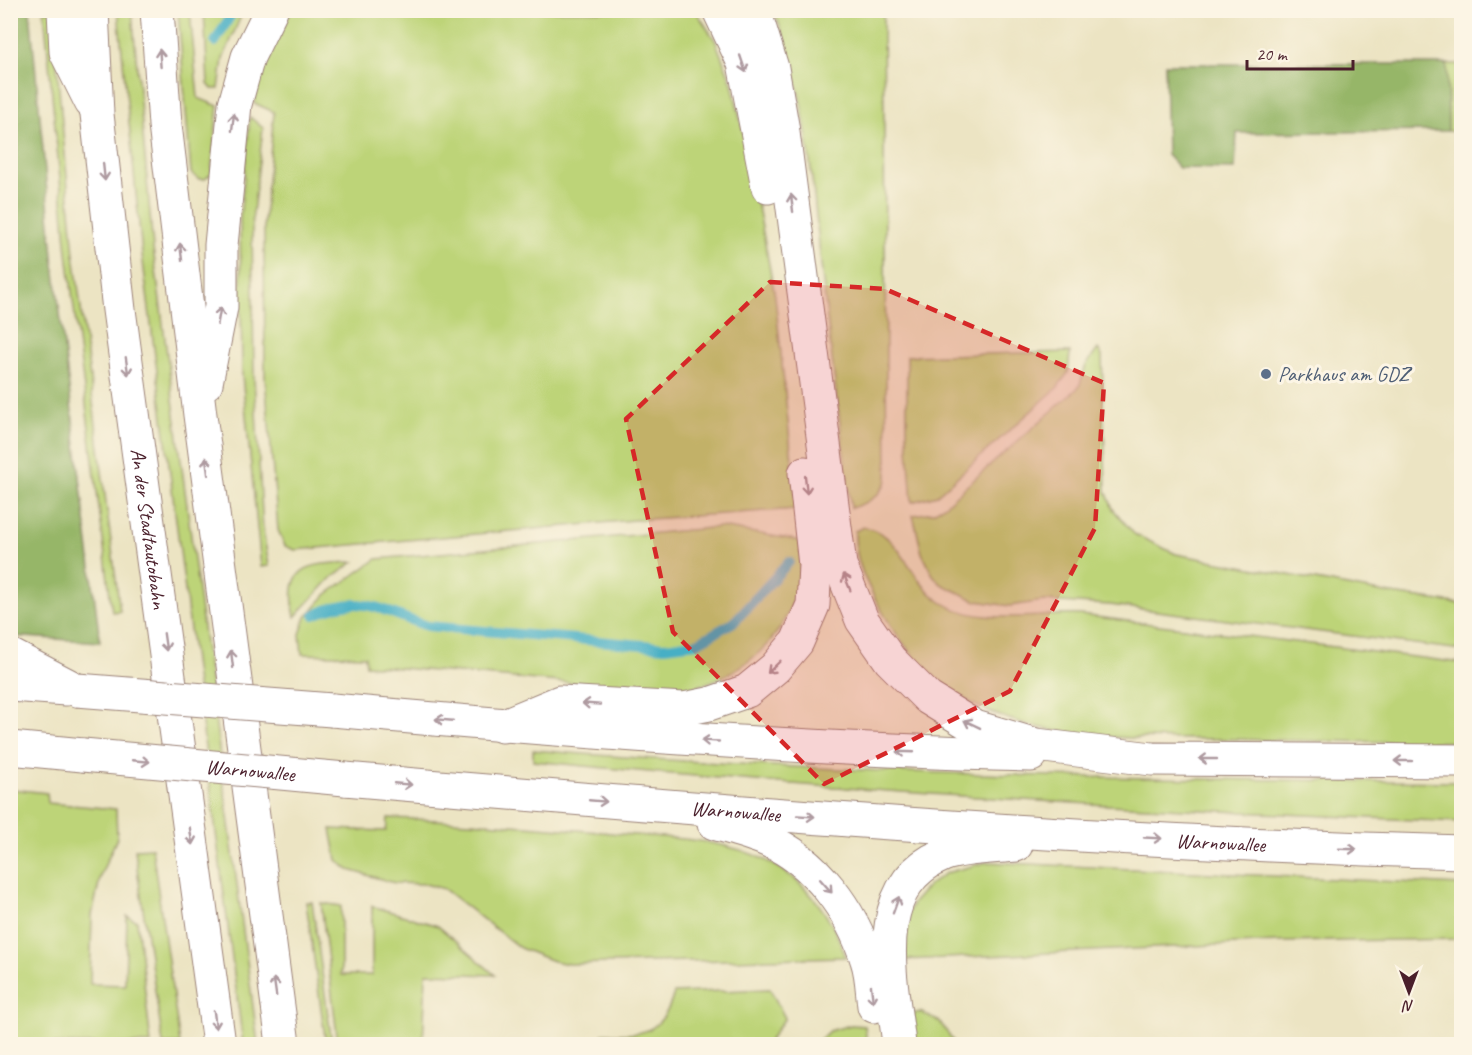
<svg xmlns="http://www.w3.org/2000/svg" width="1472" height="1055" viewBox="0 0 1472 1055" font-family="Caveat,sans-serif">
  <rect width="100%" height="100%" fill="#fcf5e5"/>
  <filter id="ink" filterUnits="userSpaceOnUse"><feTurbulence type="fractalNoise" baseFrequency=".0167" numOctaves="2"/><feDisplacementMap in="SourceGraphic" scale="12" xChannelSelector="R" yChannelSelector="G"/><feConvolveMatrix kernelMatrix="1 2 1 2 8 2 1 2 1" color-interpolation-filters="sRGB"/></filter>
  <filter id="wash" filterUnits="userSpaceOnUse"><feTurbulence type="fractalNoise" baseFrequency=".008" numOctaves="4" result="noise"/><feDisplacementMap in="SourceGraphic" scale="24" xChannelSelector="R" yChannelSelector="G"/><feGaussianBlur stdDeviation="1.35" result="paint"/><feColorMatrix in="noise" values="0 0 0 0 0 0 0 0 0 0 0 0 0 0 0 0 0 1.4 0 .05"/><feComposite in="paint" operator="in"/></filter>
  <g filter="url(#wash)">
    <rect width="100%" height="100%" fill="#ece4c3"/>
    <!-- green -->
    <path fill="#bdd478" stroke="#847a52" stroke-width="1.5" d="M 44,11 L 52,11 L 74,254 L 120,611 L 112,612 L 67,253 Z
      M 118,11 L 132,11 L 153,248 L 258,1044 L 243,1044 L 142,254 Z
      M 178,11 L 190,11 L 198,98 L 218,106 L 211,174 L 205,179 L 198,179 L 191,173 Z
      M 204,11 L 243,11 L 223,59 L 219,89 L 212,89 L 208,84 Z
      M 291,11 L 696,11 L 715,40 L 732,83 L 748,154 L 775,296 L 797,509 L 634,520 L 295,550 L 285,546 L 278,530 L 265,378 L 264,222 L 274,112 L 254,103 L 262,69 Z
      M 774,11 L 883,11 L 887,480 C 880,497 868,503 851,508 C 840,426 830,345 821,264 C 812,178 807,92 774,11 Z
      M 1447,64 L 1461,64 L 1461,132 L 1448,131 Z
      M 250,117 L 263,128 L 252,221 L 254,378 L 263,530 L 269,566 L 261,567 L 242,375 L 240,218 Z
      M 1098,349 L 1102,356 L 1106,491 L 1113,509 L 1134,534 L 1176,554 L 1385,593 L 1461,604 L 1461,650 L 1110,605 L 1044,601 L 1010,606 L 976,601 L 941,584 L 933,575 L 922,553 L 913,515 L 933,512 L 944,506 L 1079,387 L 1086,365 Z
      M 1070,352 L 1068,373 L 1057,388 L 937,495 L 912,502 L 907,435 L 907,356 Z
      M 721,527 L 801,541 C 804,626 755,676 674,692 L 366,665 L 365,656 L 302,654 L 300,634 L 306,617 L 327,594 L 377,559 Z
      M 864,527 C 902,534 908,577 937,599 C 977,628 1034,613 1080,615 L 1461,663 L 1461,742 C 1383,742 1304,741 1226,739 C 1149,738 1065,743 993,713 C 945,694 907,655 882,611 C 867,585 854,561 855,531 Z
      M 354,562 L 330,579 L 295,617 C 284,563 310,564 354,562 Z
      M 533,750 C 842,776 1152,779 1461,782 L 1461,822 C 1152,809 841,792 533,761 Z
      M 11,789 L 47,793 L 48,803 L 116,809 L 117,838 L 101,874 L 92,915 L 90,984 L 125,985 L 127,916 L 137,921 L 151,1044 L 11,1044 Z
      M 388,818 C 462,820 537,827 611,833 C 662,838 721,837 767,861 C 808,882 831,915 846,957 L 569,964 L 553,961 L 520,948 L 444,889 L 425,884 L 395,883 L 349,870 L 337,860 L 331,829 L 386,831 Z
      M 152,848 L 180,1044 L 163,1044 L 138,875 L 135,849 Z
      M 987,862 L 1461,885 L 1461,939 L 1277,942 L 905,960 L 904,920 L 914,902 L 928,886 L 946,873 Z
      M 306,902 L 312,902 L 332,1044 L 326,1044 Z
      M 321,903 L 341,906 L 341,975 L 372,975 L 372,906 L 438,926 L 495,975 L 426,973 L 423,1044 L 338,1044 Z
      M 770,989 L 785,1018 L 767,1044 L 595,1044 L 604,1033 C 641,1037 663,1033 674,993 Z
      M 920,1012 L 940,1022 L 955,1044 L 909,1044 L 907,1025 L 914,1025 L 913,1014 Z
      M 851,1025 L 865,1026 L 867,1044 L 815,1044 L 829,1031 Z"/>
    <!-- forest -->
    <path fill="#96b668" stroke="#706a4a" stroke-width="1.5" d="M 10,11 L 30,11 L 53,256 L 100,642 L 11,636 Z
      M 1165,64 L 1447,64 L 1448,131 L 1237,133 L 1235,169 L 1179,168 L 1167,155 Z"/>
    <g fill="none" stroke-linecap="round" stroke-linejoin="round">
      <!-- stream -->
      <path stroke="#46afc5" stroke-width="10" d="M 215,42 L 234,10
        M 314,615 C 365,591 380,612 428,626 L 665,647 L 697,643 L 734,622 L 789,562"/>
    </g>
  </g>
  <g filter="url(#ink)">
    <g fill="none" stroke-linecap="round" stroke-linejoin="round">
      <!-- highway casing -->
      <g stroke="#9b8277" stroke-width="35">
        <g id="highway">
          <path d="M 64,10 L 66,52 L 91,102"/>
          <path id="s1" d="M 92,10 L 97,114 L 119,310 L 219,1044"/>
          <path d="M 157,10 L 165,125 L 200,415 L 283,1044"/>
          <path d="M 719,10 L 744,63 L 768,187"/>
          <path d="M 754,10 L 772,68 L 782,125 L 840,565 L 862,620 L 890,660 L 928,698 L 975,727 L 1036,745 L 1152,759 L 1462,761"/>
          <path d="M 206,383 L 221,307 L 221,245 L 235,104 L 248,57 L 271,10"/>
          <path d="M 10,655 L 77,690"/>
          <path d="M 10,685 L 66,689"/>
          <path d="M 332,710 C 564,731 797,749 1031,755"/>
          <path d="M 502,726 L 560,702 L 684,709 L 709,704 L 747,691 L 775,668 L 797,642 L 813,605 L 815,565 L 805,473"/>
          <path d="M 10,748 L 83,755"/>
          <path id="s2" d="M 345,779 C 716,811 1089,842 1462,852"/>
          <path d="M 714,823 C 731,828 750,833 767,840 C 815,860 852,911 867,960 C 872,974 872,991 874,1006"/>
          <path d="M 899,1044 C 892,982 867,886 943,855 C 962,847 995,847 1016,845"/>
        </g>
      </g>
      <!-- highway -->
      <use href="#highway" stroke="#fff" stroke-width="33"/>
      <!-- highway-bridge casing -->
      <g stroke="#9b8277" stroke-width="35" stroke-linecap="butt">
        <g id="highway-bridge">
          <path d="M 77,690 L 332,710"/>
          <path id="s3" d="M 83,755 L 345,779"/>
        </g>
      </g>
      <!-- highway-bridge -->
      <use href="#highway-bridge" stroke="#fff" stroke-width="33"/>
    </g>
    <!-- one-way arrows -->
    <defs><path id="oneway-shaft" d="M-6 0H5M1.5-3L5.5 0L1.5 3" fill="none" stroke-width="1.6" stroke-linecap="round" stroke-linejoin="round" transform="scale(1.5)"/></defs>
    <g stroke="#ae9aa0">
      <use href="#oneway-shaft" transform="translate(160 58) rotate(-94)"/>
      <use href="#oneway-shaft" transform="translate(743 64) rotate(71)"/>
      <use href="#oneway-shaft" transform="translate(233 122) rotate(-83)"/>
      <use href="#oneway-shaft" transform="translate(104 172) rotate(84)"/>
      <use href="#oneway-shaft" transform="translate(792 203) rotate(-97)"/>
      <use href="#oneway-shaft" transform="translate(181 252) rotate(-97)"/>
      <use href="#oneway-shaft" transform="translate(219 316) rotate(-80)"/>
      <use href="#oneway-shaft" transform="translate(127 366) rotate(82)"/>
      <use href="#oneway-shaft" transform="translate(207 466) rotate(-97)"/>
      <use href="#oneway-shaft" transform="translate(806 485) rotate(84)"/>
      <use href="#oneway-shaft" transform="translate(847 582) rotate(-112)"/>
      <use href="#oneway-shaft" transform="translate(165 642) rotate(82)"/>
      <use href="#oneway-shaft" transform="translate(232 659) rotate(-97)"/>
      <use href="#oneway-shaft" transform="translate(774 667) rotate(136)"/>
      <use href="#oneway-shaft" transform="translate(591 704) rotate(-176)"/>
      <use href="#oneway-shaft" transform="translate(444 720) rotate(-175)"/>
      <use href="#oneway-shaft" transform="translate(972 724) rotate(-154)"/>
      <use href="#oneway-shaft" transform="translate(710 741) rotate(-177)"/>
      <use href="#oneway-shaft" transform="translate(905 752) rotate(-178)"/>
      <use href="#oneway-shaft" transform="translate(1208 759) rotate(-180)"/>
      <use href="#oneway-shaft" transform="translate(141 761) rotate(5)"/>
      <use href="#oneway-shaft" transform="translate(1403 761) rotate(-180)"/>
      <use href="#oneway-shaft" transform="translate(403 784) rotate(5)"/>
      <use href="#oneway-shaft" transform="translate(598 801) rotate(5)"/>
      <use href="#oneway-shaft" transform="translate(806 816) rotate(4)"/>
      <use href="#oneway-shaft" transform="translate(191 836) rotate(82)"/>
      <use href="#oneway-shaft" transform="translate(1153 838) rotate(3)"/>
      <use href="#oneway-shaft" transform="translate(1348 849) rotate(2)"/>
      <use href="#oneway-shaft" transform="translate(826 886) rotate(49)"/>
      <use href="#oneway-shaft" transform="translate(896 905) rotate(-70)"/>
      <use href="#oneway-shaft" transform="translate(275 987) rotate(-98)"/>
      <use href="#oneway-shaft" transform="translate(872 994) rotate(83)"/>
      <use href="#oneway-shaft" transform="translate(215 1020) rotate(83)"/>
    </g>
  </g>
  <!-- marked area -->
  <path fill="#d62828" fill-opacity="0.2" stroke="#d62828" stroke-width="4.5" stroke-dasharray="12 8" stroke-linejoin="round" d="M 770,282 L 885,289 L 1104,383 L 1095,528 L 1010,691 L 824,784 L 673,632 L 626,419 Z"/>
  <!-- markers -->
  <circle fill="#5c6f8a" stroke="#fcf5e5" stroke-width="2" cx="1266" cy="374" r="6"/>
  <g text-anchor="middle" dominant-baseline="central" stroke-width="6" stroke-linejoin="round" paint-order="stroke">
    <!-- service labels -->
    <g font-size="21" fill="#4e5e75" stroke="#fcf5e5" text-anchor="start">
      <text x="1278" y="374">Parkhaus am GDZ</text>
    </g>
    <!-- street labels -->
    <g font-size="21" fill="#4a1f2b" stroke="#fcf5e5">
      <text stroke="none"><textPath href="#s1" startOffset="522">An der Stadtautobahn</textPath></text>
      <text stroke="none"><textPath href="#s3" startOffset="168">Warnowallee</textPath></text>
      <text stroke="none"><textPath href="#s2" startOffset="392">Warnowallee</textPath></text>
      <text stroke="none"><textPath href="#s2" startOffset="878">Warnowallee</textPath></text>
    </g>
  </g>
  <!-- margin -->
  <rect width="1472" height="1055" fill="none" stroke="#fcf5e5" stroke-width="36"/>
  <!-- north arrow -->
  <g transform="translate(1409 992) rotate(180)" stroke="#fcf5e5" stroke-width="4.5" paint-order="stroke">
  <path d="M0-4.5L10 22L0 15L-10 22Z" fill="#4a1f2b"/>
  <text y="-9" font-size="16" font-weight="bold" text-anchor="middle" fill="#4a1f2b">N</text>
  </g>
  <!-- scale -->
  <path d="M1247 60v9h106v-9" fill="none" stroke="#4a1f2b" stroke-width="3"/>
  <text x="1256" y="60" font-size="18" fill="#4a1f2b" stroke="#fcf5e5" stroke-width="4.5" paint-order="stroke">20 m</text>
</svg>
